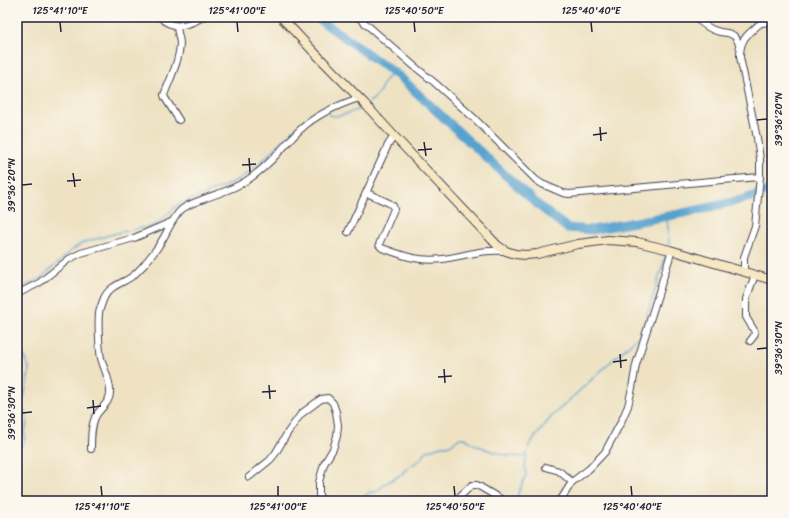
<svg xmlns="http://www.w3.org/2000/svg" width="789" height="518" viewBox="0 0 789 518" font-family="Sriracha,sans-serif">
  <rect width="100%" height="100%" fill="#fbf7ec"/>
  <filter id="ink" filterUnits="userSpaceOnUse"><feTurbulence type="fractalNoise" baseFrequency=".025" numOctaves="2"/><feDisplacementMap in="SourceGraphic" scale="8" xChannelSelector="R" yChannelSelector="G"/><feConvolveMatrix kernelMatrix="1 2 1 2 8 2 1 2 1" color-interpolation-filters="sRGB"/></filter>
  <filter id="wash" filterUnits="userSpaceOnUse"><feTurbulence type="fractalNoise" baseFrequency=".012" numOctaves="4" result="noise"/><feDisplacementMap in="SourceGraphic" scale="16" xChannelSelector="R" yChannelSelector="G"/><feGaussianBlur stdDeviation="0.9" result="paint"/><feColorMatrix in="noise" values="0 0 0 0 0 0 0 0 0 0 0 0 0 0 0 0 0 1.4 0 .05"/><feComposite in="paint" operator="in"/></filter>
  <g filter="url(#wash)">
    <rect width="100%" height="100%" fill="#eee2c3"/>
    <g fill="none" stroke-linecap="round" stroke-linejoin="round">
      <!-- stream -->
      <path stroke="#57a2cf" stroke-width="1.5" d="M 369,102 C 373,100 376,97 379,93 C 382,87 384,76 393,75 C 395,75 399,76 400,77
        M 328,114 C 335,120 353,111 363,108
        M 667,216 L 669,243 L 668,246
        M 20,289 L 41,278 L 71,251 L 82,243 L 117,233 L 140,228 L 150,227 L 158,223 L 177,205 L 225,186 L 235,181 L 247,174 L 259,164 L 299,125 L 311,115 L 317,112 L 324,110
        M 17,348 L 25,357 L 29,368 L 29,373 L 22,406 L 27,418 L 27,423 L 24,433 L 25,437 L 24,441
        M 17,451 L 23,444
        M 362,501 L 365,496 L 370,492 L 375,492 L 380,489 L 383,485 L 402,474 L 405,470 L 421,459 L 424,454 L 427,451 L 432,449 L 441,446 L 447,446 L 450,445 L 460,438 L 465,438 C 469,440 472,444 476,445 C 489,451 513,459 527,456
        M 518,501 L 517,498 L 519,491 L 526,475 L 525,464 L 529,445 L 552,416 L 641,334 L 667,252"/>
      <!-- river -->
      <path stroke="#57a2cf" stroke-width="9" d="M 316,17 L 400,77 L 503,173 L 537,204 L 567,228 L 592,230 L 679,214 L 707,208 L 748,198 L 772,189"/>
    </g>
  </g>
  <g filter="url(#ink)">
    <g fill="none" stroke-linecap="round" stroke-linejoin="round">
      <!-- street casing -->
      <g stroke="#413f4f" stroke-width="8">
        <path id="street" d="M 160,17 C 173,31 189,25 203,17
          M 358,17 L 414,66 L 435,83 L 475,119 L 536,180 L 542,184 L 563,193 L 569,194 L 722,180 L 760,177
          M 696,17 C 702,24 711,30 720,32 C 725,33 731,32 735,37 C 738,40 739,45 740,48
          M 177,26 C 177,32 180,38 180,44 C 179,62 170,79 164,95 L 165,98 L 179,120
          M 367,193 L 389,203 L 393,206 L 394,209 L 380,242 L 379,245 L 382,248 C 404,256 419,262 443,259 C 464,256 483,249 505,251
          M 348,232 L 388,145 L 394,136
          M 744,272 L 744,257 L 755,226 L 760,177 L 760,159 L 757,138 L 740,57 C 740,43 744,37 754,29 C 756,27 759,24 762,23 C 765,22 769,23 772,22
          M 769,279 L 772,271
          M 17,294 L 39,283 L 69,259 L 81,253 L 134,238 L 171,222
          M 750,341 L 754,336 L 755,332 L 746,317 L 746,299 L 755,275
          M 91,449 C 91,438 91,423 97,414 C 102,407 110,402 110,393 C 111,381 104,370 101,358 C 99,349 98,323 99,313 C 100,308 102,303 104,298 C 110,285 124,283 134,275 C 137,272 140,269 143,266 C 149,258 156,251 161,242 C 168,231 172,218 182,209 C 188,205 195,202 201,200 C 216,194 232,190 246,181 C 257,174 271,161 280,151 C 287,144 293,136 301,129 C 317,114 338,105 359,98
          M 546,467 L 559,471 L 572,482
          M 249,477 L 270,460 L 275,454 L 288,432 L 301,414 L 321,399 L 328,398 L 333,403 L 336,412 L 338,425 L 337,436 L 333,449 L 324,464 L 319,482 L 319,495 L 322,501
          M 417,501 L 418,501
          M 455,501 L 472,485 L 477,485 L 504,501
          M 560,501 L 572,482 L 589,469 L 605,452 L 621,422 L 628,406 L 632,388 L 636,365 L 672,250"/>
      </g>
      <!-- secondary casing -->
      <g stroke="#413f4f" stroke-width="10">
        <path id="secondary" d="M 281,17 L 312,50 L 365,104 L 394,136 L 498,246 L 506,251 L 515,254 L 526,255 L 537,254 L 578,244 L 608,240 L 637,242 L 670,250 L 772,280"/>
      </g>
      <!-- street -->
      <use href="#street" stroke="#fff" stroke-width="6"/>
      <!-- secondary -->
      <use href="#secondary" stroke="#f7e8c3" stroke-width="8"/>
    </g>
  </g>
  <!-- ticks -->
  <path fill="none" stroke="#22223b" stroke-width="1.5" d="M 60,22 L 61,32M 237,22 L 238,32M 414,22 L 415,32M 591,22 L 592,32M 757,120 L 767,119M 600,127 L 601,141M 593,135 L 607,133M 424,142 L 426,156M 418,150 L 432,149M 249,158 L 250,172M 242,165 L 256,164M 73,173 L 75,187M 67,181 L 81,180M 22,185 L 32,184M 757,349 L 767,348M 620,354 L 621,368M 613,362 L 627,360M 444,369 L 445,383M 438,377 L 452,376M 269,385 L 270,399M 262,392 L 276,391M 93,400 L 94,414M 87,408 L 101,406M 22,413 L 32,412M 101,486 L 102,496M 278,486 L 278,496M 454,486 L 455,496M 631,486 L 632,496"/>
  <!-- margin -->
  <rect width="789" height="518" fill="none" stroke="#fbf7ec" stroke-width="44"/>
  <rect x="22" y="22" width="745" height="474" fill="none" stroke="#22223b" stroke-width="1.5"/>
  <g font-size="10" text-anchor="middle" fill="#22223b">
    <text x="60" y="14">125°41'10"E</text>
    <text x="237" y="14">125°41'00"E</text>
    <text x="414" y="14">125°40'50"E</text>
    <text x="591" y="14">125°40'40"E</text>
    <text transform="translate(778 119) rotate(-90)" y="4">39°36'20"N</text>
    <text transform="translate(11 185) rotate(-90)" y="4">39°36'20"N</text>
    <text transform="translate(778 348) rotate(-90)" y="4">39°36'30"N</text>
    <text transform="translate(11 413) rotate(-90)" y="4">39°36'30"N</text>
    <text x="102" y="510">125°41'10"E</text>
    <text x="278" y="510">125°41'00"E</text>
    <text x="455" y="510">125°40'50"E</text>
    <text x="632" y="510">125°40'40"E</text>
  </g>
</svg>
